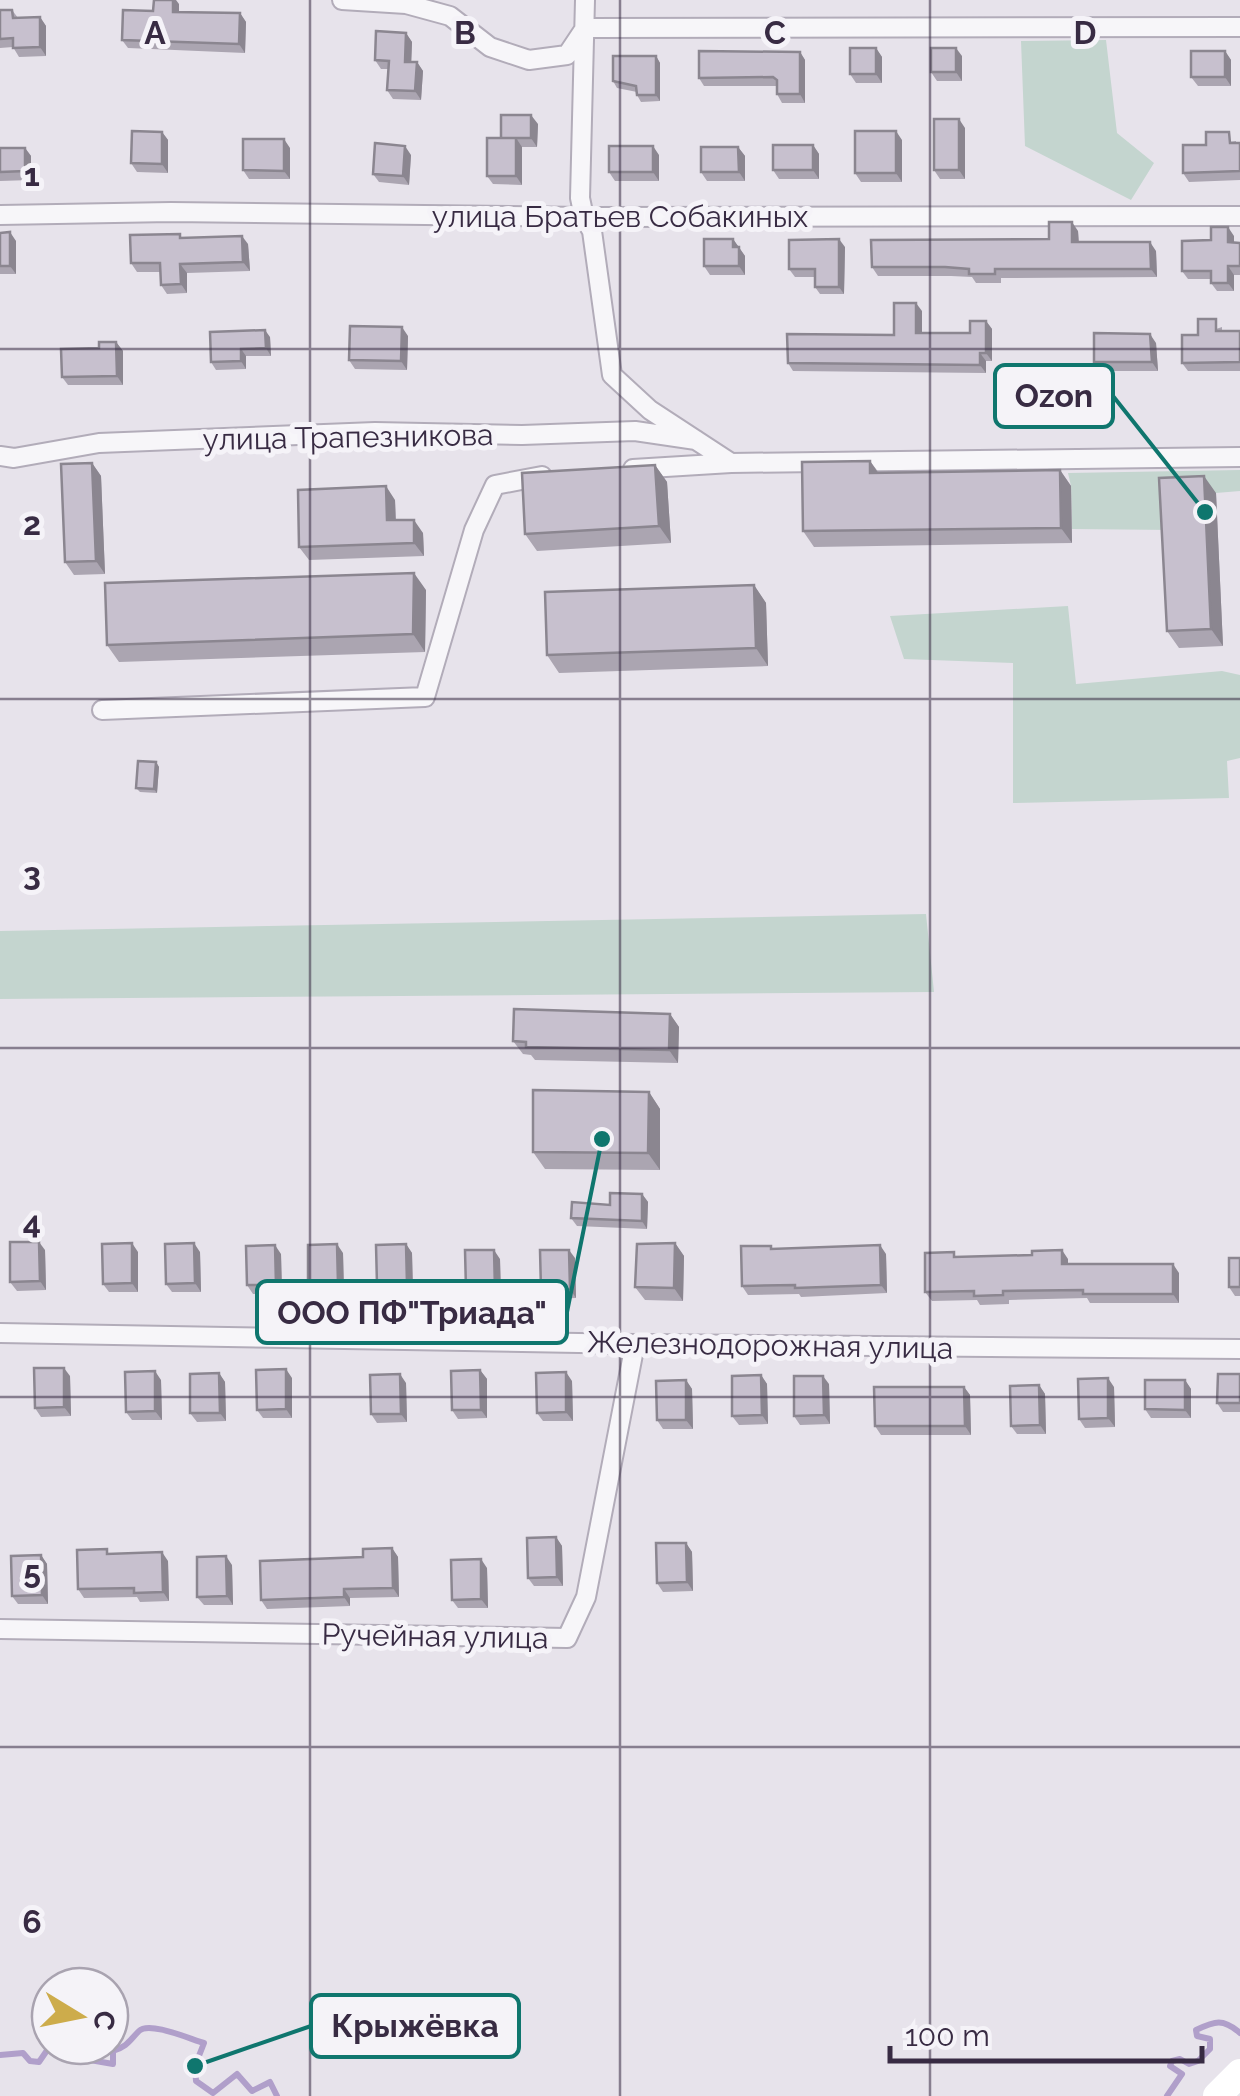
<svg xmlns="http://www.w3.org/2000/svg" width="1240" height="2096" viewBox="0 0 1240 2096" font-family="Raleway,sans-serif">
  <rect width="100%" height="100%" fill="#e7e3eb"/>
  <!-- green -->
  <path fill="#c4d5cf" d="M 1106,40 L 1117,133 L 1154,163 L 1131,200 L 1025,146 L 1021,41 Z
    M 1240,470 L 1240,491 L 1216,493 L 1173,530 L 1072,529 L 1071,486 L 1068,473 Z
    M 1068,606 L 1076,684 L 1222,671 L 1240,675 L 1240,758 L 1227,761 L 1229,798 L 1013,803 L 1013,663 L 904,659 L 890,616 Z
    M 926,914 L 934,992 L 0,999 L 0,931 Z"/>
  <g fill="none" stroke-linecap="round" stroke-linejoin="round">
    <!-- stream -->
    <path stroke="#b09fca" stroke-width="6" d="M 54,2046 L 67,2056 L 113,2064 L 113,2051 C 128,2046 129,2041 139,2031 C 149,2021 190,2039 204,2043 L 195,2066 L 196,2081 L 213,2093 L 237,2074 L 252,2091 L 270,2082 L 277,2096
      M 0,2055 L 23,2053 L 30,2061 L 39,2062 L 50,2046
      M 1167,2096 L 1182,2074 L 1170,2066 L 1172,2061 L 1180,2059 L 1189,2064 L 1198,2061 L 1210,2049 L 1210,2039 L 1197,2036 L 1196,2030 C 1215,2021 1223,2018 1240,2033"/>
    <!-- street casing -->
    <g stroke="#b2acb9" stroke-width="22">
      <path id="street" d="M 342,0 L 406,4 L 450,16 L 490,47 L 529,60 L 567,55 L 585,28 L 1240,27
        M 585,0 L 580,198 L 584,217 L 592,231 L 612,375 L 650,410 L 731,463
        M 0,215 L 171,212 L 584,217 L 1240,216
        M 0,456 L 14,458 L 99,443 L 375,432 L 522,435 L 635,431 L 696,440
        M 633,469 L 731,463 L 1240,457
        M 102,710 L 425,697 L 474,530 L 495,485 L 542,476
        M 0,1333 L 635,1344 L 1240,1349
        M 0,1629 L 567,1638 L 586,1597 L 635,1344"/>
    </g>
    <!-- street -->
    <use href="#street" stroke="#f7f6f9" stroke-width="18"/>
    <!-- secondary -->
    <path stroke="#fff" stroke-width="28" d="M 1217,2096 L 1240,2073"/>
  </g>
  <!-- wall -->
  <path fill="#aba5b1" d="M 179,4 L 179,12 L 240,13 L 246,22 L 245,53 L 128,48 L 122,40 L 153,11 Z
    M 0,10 L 12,10 L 18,18 L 40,17 L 46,26 L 46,56 L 19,57 L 13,47 L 0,48 Z
    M 406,33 L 412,42 L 411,62 L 417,62 L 423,71 L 421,100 L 393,99 L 387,90 L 388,69 L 381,69 L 375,60 Z
    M 876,48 L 882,57 L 882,83 L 856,83 L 850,74 Z
    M 1225,51 L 1231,60 L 1231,86 L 1198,86 L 1191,77 Z
    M 800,52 L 805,60 L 805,103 L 782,103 L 777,94 L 777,86 L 704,86 L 699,78 Z
    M 656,56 L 660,63 L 660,101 L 641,102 L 637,95 L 637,92 L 617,88 L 613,81 Z
    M 962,56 L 962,81 L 937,81 L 931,72 Z
    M 538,124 L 537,147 L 522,147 L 522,185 L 493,184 L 487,176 L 501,138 Z
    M 965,128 L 965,179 L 940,179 L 934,170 Z
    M 162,132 L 168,140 L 168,173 L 137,172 L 131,163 Z
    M 902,140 L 902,182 L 861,182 L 855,173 Z
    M 1236,141 L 1236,143 L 1240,143 L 1240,180 L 1189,182 L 1183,173 L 1206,145 Z
    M 813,145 L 819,154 L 819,179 L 779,179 L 773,170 Z
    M 738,147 L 745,156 L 745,181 L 707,181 L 701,172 Z
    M 0,148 L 25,148 L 31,156 L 31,180 L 0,181 Z
    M 290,148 L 290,179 L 249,179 L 243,170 Z
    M 411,155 L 409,185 L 379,182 L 373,174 Z
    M 659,155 L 659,181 L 615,181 L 609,172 Z
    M 1078,231 L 1079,242 L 1156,251 L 1157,277 L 1001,278 L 1001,283 L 976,283 L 972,277 L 951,276 L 878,276 L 872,267 L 1049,239 Z
    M 0,233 L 16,241 L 16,274 L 0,274 Z
    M 1234,236 L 1234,242 L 1240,243 L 1240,275 L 1234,275 L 1234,291 L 1217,291 L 1211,283 L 1211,279 L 1188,279 L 1182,271 L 1211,240 Z
    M 183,238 L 248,244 L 250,271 L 187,273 L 187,293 L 167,294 L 161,285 L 161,272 L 137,272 L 131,263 Z
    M 733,239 L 745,256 L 745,275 L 710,275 L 704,266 Z
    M 845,247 L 844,294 L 820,294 L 815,287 L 815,277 L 795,277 L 789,269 Z
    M 922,311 L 922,333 L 970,333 L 986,321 L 992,329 L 992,361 L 986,361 L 986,373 L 793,371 L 788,363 L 894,335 Z
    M 1222,327 L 1222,331 L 1240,331 L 1240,371 L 1188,371 L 1182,363 L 1198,335 Z
    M 408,336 L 407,370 L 355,369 L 349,360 Z
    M 270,337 L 271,356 L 246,356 L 246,369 L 216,370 L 211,362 Z
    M 116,342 L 123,351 L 123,385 L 68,385 L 62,377 L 99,348 Z
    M 1156,343 L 1158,371 L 1100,371 L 1094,362 Z
    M 870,461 L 879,473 L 1060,470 L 1071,486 L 1072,543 L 814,547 L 803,531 Z
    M 92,463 L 101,476 L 105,574 L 74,575 L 65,562 Z
    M 655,465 L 667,482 L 671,543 L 537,551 L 525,534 Z
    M 1216,493 L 1223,646 L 1179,648 L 1167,631 Z
    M 395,500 L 396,520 L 423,533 L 424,556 L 309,560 L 299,547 Z
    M 754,585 L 766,603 L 768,666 L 559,673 L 547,655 Z
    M 426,590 L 425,652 L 119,662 L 107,645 Z
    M 156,762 L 159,767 L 157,793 L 140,792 L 136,788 Z
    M 670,1014 L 679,1027 L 678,1063 L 535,1060 L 531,1055 L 523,1054 L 513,1041 Z
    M 649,1092 L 660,1109 L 660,1170 L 545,1169 L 533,1152 Z
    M 642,1194 L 648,1202 L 647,1229 L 577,1226 L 571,1218 Z
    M 675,1243 L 684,1256 L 683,1301 L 645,1300 L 635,1287 Z
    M 406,1244 L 412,1253 L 413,1293 L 383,1293 L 377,1285 Z
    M 773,1249 L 886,1254 L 887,1293 L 801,1297 L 799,1294 L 748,1295 L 742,1286 Z
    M 45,1250 L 46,1290 L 17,1291 L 10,1282 Z
    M 138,1252 L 138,1292 L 109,1292 L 103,1284 Z
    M 200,1252 L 201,1292 L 172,1292 L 166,1284 Z
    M 343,1253 L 344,1293 L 314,1293 L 308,1284 Z
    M 281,1254 L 282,1293 L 253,1294 L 247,1285 Z
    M 957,1257 L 1068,1259 L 1068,1264 L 1179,1273 L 1179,1303 L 1090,1303 L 1087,1298 L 1009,1300 L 1009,1304 L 980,1305 L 977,1300 L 932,1301 L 925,1292 Z
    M 575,1258 L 576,1298 L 547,1299 L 541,1290 Z
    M 1240,1258 L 1240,1296 L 1235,1296 L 1229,1287 Z
    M 500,1259 L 501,1298 L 472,1299 L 466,1290 Z
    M 480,1370 L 487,1379 L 487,1418 L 458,1419 L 452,1410 Z
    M 219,1373 L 225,1382 L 226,1421 L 197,1422 L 190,1413 Z
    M 1240,1374 L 1240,1412 L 1223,1412 L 1217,1403 Z
    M 761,1375 L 767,1384 L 768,1424 L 739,1425 L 732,1416 Z
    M 70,1376 L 71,1416 L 41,1417 L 35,1408 Z
    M 292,1378 L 292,1418 L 263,1418 L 257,1410 Z
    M 161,1380 L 162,1420 L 132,1420 L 126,1412 Z
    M 686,1380 L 692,1389 L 693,1429 L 663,1429 L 657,1420 Z
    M 1185,1380 L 1191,1389 L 1191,1418 L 1151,1418 L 1145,1409 Z
    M 572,1381 L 573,1421 L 543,1421 L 537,1413 Z
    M 406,1383 L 407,1422 L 377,1423 L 371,1414 Z
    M 829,1384 L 830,1424 L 800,1425 L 794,1416 Z
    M 1039,1385 L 1045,1394 L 1046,1434 L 1017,1434 L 1011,1426 Z
    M 964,1387 L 970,1395 L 971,1435 L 881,1435 L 875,1426 Z
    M 1114,1387 L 1115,1427 L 1085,1428 L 1079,1419 Z
    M 556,1537 L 562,1546 L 563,1586 L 534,1586 L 528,1578 Z
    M 686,1543 L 692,1552 L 693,1591 L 663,1592 L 657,1583 Z
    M 392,1548 L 398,1557 L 399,1597 L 350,1598 L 350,1606 L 267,1609 L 261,1600 L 363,1557 Z
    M 110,1554 L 168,1561 L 169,1601 L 140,1602 L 137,1597 L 84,1598 L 78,1589 Z
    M 41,1555 L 47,1564 L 48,1604 L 18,1604 L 12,1596 Z
    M 232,1565 L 233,1605 L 204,1605 L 197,1597 Z
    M 487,1568 L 488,1608 L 458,1608 L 452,1600 Z"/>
  <!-- shaded-wall -->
  <path fill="#8b8690" d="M 173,0 L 176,0 L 179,4 L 179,20 L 173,12 Z
    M 240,13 L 246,22 L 245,53 L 239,44 Z
    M 40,17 L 46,26 L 46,56 L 40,47 Z
    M 406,33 L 412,42 L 411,70 L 405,62 Z
    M 876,48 L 882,57 L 882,83 L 876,74 Z
    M 956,48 L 962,56 L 962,81 L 956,72 Z
    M 1225,51 L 1231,60 L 1231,86 L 1225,77 Z
    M 800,52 L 805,60 L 805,103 L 800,94 Z
    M 656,56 L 660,63 L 660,101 L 656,95 Z
    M 417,62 L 423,71 L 421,100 L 415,91 Z
    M 531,115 L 538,124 L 537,147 L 531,138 Z
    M 959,119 L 965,128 L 965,179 L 959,170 Z
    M 896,131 L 902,140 L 902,182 L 896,173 Z
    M 162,132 L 168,140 L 168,173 L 162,164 Z
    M 516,138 L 522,147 L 522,185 L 516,176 Z
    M 284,139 L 290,148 L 290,179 L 284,171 Z
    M 813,145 L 819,154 L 819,179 L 813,170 Z
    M 405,146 L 411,155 L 409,185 L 403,176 Z
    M 653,146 L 659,155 L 659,181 L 653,172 Z
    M 738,147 L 745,156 L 745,181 L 739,172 Z
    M 25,148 L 31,156 L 31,180 L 25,171 Z
    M 1072,222 L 1078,231 L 1079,251 L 1072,242 Z
    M 1228,227 L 1234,236 L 1234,250 L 1228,242 Z
    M 10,232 L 16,241 L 16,274 L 10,266 Z
    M 242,236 L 248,244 L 250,271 L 243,262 Z
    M 733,239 L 745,256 L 745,275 L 739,266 L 733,247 Z
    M 839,239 L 845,247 L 844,294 L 839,287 Z
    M 1150,242 L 1156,251 L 1157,277 L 1151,269 Z
    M 180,264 L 187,273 L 187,293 L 181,284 Z
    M 1228,266 L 1234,275 L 1234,291 L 1228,283 Z
    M 916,303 L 922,311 L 922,341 L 916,333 Z
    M 986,321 L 992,329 L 992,361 L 986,353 Z
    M 402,327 L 408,336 L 407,370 L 401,361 Z
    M 265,330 L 270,337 L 271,356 L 266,348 Z
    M 1150,334 L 1156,343 L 1158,371 L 1152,362 Z
    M 116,342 L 123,351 L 123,385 L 117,376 Z
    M 241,349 L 246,356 L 246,369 L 241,361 Z
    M 980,353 L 986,361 L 986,373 L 980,365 Z
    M 870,461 L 881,477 L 870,473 Z
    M 92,463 L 101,476 L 105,574 L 96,561 Z
    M 655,465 L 667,482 L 671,543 L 659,526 Z
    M 1060,470 L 1071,486 L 1072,543 L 1061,528 Z
    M 1204,476 L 1216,493 L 1223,646 L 1211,629 Z
    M 386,486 L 395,500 L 396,533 L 387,520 Z
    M 414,520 L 423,533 L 424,556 L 414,543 Z
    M 414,573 L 426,590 L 425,652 L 413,634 Z
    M 754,585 L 766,603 L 768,666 L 756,648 Z
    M 156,762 L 159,767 L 157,793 L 154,789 Z
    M 670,1014 L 679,1027 L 678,1063 L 669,1050 Z
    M 649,1092 L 660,1109 L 660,1170 L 648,1153 Z
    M 642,1194 L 648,1202 L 647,1229 L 642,1221 Z
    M 39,1242 L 45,1250 L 46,1290 L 40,1281 Z
    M 132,1243 L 138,1252 L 138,1292 L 132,1283 Z
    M 194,1243 L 200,1252 L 201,1292 L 195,1283 Z
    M 675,1243 L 684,1256 L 683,1301 L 674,1288 Z
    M 337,1244 L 343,1253 L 344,1293 L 338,1284 Z
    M 406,1244 L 412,1253 L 413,1293 L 407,1284 Z
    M 275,1245 L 281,1254 L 282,1293 L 276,1285 Z
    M 880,1245 L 886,1254 L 887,1293 L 881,1285 Z
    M 494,1250 L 500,1259 L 501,1298 L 495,1290 Z
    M 569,1250 L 575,1258 L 576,1298 L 570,1289 Z
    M 1062,1250 L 1068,1259 L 1068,1273 L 1062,1264 Z
    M 1173,1264 L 1179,1273 L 1179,1303 L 1173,1294 Z
    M 64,1368 L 70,1376 L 71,1416 L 64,1407 Z
    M 286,1369 L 292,1378 L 292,1418 L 286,1409 Z
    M 480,1370 L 487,1379 L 487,1418 L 481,1410 Z
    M 155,1371 L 161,1380 L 162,1420 L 155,1411 Z
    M 566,1372 L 572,1381 L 573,1421 L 566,1412 Z
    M 219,1373 L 225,1382 L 226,1421 L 220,1413 Z
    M 400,1374 L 406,1383 L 407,1422 L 401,1414 Z
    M 761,1375 L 767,1384 L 768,1424 L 762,1415 Z
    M 823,1376 L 829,1384 L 830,1424 L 824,1415 Z
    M 1108,1378 L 1114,1387 L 1115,1427 L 1108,1418 Z
    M 686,1380 L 692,1389 L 693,1429 L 686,1420 Z
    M 1185,1380 L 1191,1389 L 1191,1418 L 1185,1410 Z
    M 1039,1385 L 1045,1394 L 1046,1434 L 1040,1425 Z
    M 964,1387 L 970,1395 L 971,1435 L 965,1426 Z
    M 556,1537 L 562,1546 L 563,1586 L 557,1577 Z
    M 686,1543 L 692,1552 L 693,1591 L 687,1582 Z
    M 392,1548 L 398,1557 L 399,1597 L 393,1588 Z
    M 162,1552 L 168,1561 L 169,1601 L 163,1592 Z
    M 41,1555 L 47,1564 L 48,1604 L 42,1595 Z
    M 226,1556 L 232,1565 L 233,1605 L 227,1596 Z
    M 481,1559 L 487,1568 L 488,1608 L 481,1599 Z
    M 344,1589 L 350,1598 L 350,1606 L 344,1597 Z"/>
  <!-- building -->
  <path fill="#c7c0ce" stroke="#8b8690" stroke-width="2.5" d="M 154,0 L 173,0 L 173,12 L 240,13 L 239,44 L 122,40 L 123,10 L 153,11 Z
    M 0,10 L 12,10 L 13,18 L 40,17 L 40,47 L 13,48 L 13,38 L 0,39 Z
    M 376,31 L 406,33 L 405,62 L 417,62 L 415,91 L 387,90 L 389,61 L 375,60 Z
    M 850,48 L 876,48 L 876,74 L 850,74 Z
    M 931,48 L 956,48 L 956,72 L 931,72 Z
    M 699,51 L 800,52 L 800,94 L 777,94 L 777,80 L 773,77 L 699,78 Z
    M 1191,51 L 1225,51 L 1225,77 L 1191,77 Z
    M 613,56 L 656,56 L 656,95 L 637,95 L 636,86 L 613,81 Z
    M 501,115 L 531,115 L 531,138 L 501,138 Z
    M 934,119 L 959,119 L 959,170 L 934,170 Z
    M 132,131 L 162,132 L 162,164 L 131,163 Z
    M 855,131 L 896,131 L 896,173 L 855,173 Z
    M 1206,132 L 1229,132 L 1230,143 L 1240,143 L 1240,171 L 1183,173 L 1183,145 L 1206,145 Z
    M 487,138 L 516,138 L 516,176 L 487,176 Z
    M 243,139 L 284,139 L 284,171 L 243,170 Z
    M 375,143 L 405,146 L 403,176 L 373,174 Z
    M 773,145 L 813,145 L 813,170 L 773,170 Z
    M 609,146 L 653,146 L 653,172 L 609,172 Z
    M 701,147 L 738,147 L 739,172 L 701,172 Z
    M 0,148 L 25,148 L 25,171 L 0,172 Z
    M 1049,222 L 1072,222 L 1072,242 L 1150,242 L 1151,269 L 995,269 L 995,274 L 969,274 L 969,269 L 945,267 L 872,267 L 871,240 L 1049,239 Z
    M 1211,227 L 1228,227 L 1228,242 L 1240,243 L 1240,266 L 1228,266 L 1228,283 L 1211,283 L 1211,271 L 1182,271 L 1182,241 L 1211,240 Z
    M 10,232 L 10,266 L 0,266 L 0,233 Z
    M 180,234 L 180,238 L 242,236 L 243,262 L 180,264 L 181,284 L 161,285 L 160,263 L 131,263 L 130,235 Z
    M 704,239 L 733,239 L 733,247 L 739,247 L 739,266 L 704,266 Z
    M 839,239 L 839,287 L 815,287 L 815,269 L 789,269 L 789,240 Z
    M 894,303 L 916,303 L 916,333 L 970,333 L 970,321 L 986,321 L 986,353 L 980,353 L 980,365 L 788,363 L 787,334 L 894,335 Z
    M 1198,319 L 1216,319 L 1216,331 L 1240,331 L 1240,362 L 1182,363 L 1182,335 L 1198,335 Z
    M 350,326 L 402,327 L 401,361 L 349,360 Z
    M 265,330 L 266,348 L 241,349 L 241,361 L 211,362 L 210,332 Z
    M 1094,333 L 1150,334 L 1152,362 L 1094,362 Z
    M 99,342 L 116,342 L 117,376 L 62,377 L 61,349 L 99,348 Z
    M 870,461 L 870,473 L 1060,470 L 1061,528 L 803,531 L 802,462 Z
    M 92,463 L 96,561 L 65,562 L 61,464 Z
    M 655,465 L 659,526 L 525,534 L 522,473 Z
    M 1204,476 L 1211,629 L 1167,631 L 1159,478 Z
    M 386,486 L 387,520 L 414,520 L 414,543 L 299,547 L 298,490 Z
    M 414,573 L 413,634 L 107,645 L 105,583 Z
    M 754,585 L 756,648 L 547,655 L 545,592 Z
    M 138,761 L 156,762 L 154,789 L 136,788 Z
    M 514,1009 L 670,1014 L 669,1050 L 526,1047 L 526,1042 L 513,1041 Z
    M 533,1090 L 649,1092 L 648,1153 L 533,1152 Z
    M 610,1193 L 642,1194 L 642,1221 L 571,1218 L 572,1202 L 610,1205 Z
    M 10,1242 L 39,1242 L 40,1281 L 10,1282 Z
    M 132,1243 L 132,1283 L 103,1284 L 102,1244 Z
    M 194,1243 L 195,1283 L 166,1284 L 165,1244 Z
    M 675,1243 L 674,1288 L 635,1287 L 637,1244 Z
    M 337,1244 L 338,1284 L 308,1284 L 308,1245 Z
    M 406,1244 L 407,1284 L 377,1285 L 376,1245 Z
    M 275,1245 L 276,1285 L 247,1285 L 246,1246 Z
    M 880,1245 L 881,1285 L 795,1288 L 795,1285 L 742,1286 L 741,1246 L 771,1246 L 771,1249 Z
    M 465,1250 L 494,1250 L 495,1290 L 466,1290 Z
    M 540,1250 L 569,1250 L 570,1289 L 541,1290 Z
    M 1062,1250 L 1062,1264 L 1173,1264 L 1173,1294 L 1083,1294 L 1083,1290 L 1003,1291 L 1003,1295 L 974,1296 L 974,1291 L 925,1292 L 925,1253 L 954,1252 L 954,1257 L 1032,1255 L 1032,1251 Z
    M 1229,1258 L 1240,1258 L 1240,1287 L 1229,1287 Z
    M 34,1368 L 64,1368 L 64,1407 L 35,1408 Z
    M 286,1369 L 286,1409 L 257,1410 L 256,1370 Z
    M 480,1370 L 481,1410 L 452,1410 L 451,1371 Z
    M 155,1371 L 155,1411 L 126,1412 L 125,1372 Z
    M 566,1372 L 566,1412 L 537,1413 L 536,1373 Z
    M 219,1373 L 220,1413 L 190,1413 L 190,1374 Z
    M 400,1374 L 401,1414 L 371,1414 L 370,1375 Z
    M 1218,1374 L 1240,1374 L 1240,1403 L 1217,1403 Z
    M 761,1375 L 762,1415 L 732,1416 L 732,1376 Z
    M 794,1376 L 823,1376 L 824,1415 L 794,1416 Z
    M 1108,1378 L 1108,1418 L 1079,1419 L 1078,1379 Z
    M 686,1380 L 686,1420 L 657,1420 L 656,1381 Z
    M 1145,1380 L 1185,1380 L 1185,1410 L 1145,1409 Z
    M 1039,1385 L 1040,1425 L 1011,1426 L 1010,1386 Z
    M 874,1387 L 964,1387 L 965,1426 L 875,1426 Z
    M 556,1537 L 557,1577 L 528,1578 L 527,1538 Z
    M 656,1543 L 686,1543 L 687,1582 L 657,1583 Z
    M 392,1548 L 393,1588 L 344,1589 L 344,1597 L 261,1600 L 260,1561 L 363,1557 L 363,1549 Z
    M 107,1549 L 107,1554 L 162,1552 L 163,1592 L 134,1593 L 134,1588 L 78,1589 L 77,1550 Z
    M 41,1555 L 42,1595 L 12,1596 L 11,1556 Z
    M 226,1556 L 227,1596 L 197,1597 L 197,1557 Z
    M 481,1559 L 481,1599 L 452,1600 L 451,1560 Z"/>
  <!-- grid -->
  <path fill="none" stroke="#382b43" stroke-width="2.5" stroke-opacity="0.55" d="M 310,0 L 310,2096M 620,0 L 620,2096M 930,0 L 930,2096M 0,349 L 1240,349M 0,699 L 1240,699M 0,1048 L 1240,1048M 0,1397 L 1240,1397M 0,1747 L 1240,1747"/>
  <g text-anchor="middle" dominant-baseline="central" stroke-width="10" stroke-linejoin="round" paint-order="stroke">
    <!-- street labels -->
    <g font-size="30" fill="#382b43" stroke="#f5f3f8">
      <text x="620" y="216">улица Братьев Собакиных</text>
      <text transform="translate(348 437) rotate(-1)">улица Трапезникова</text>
      <text transform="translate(770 1345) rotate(1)">Железнодорожная улица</text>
      <text transform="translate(435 1636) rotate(1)">Ручейная улица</text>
    </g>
  </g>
  <g font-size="32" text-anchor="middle" font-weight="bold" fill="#382b43" stroke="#f5f3f8" stroke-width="10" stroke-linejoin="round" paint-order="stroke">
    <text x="155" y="44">A</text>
    <text x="465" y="44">B</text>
    <text x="775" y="44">C</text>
    <text x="1085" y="44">D</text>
    <text x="32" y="186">1</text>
    <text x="32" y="535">2</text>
    <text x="32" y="885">3</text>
    <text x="32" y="1234">4</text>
    <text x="32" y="1583">5</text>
    <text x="32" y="1933">6</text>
  </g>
  <!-- callouts -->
  <path fill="none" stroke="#0f766e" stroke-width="4" d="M1205 512L1113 396M602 1139L567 1312M195 2066L311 2026"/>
  <g fill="#0f766e" stroke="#f5f3f8" stroke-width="4">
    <circle cx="1205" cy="512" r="10"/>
    <circle cx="602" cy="1139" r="10"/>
    <circle cx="195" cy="2066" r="10"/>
  </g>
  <g fill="#f5f3f8" stroke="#0f766e" stroke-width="4">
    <rect x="995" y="365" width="118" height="62" rx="10"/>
    <rect x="257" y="1281" width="310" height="62" rx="10"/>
    <rect x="311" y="1995" width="208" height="62" rx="10"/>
  </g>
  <g font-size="32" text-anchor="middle" font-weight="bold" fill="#382b43">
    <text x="1054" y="407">Ozon</text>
    <text x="412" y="1324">ООО ПФ"Триада"</text>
    <text x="415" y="2037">Крыжёвка</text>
  </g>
  <!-- north arrow -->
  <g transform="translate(80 2016) rotate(100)"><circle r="48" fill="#f5f3f8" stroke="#a9a3b0" stroke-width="2.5"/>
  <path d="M0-8L18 38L0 25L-18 38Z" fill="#cdac4b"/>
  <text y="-15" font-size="28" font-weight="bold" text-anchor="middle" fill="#382b43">С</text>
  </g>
  <!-- scale -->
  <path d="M890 2046v15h312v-15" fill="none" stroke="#382b43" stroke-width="5"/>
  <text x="905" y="2046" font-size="30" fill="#382b43" stroke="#f5f3f8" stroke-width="8" paint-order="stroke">100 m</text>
</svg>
